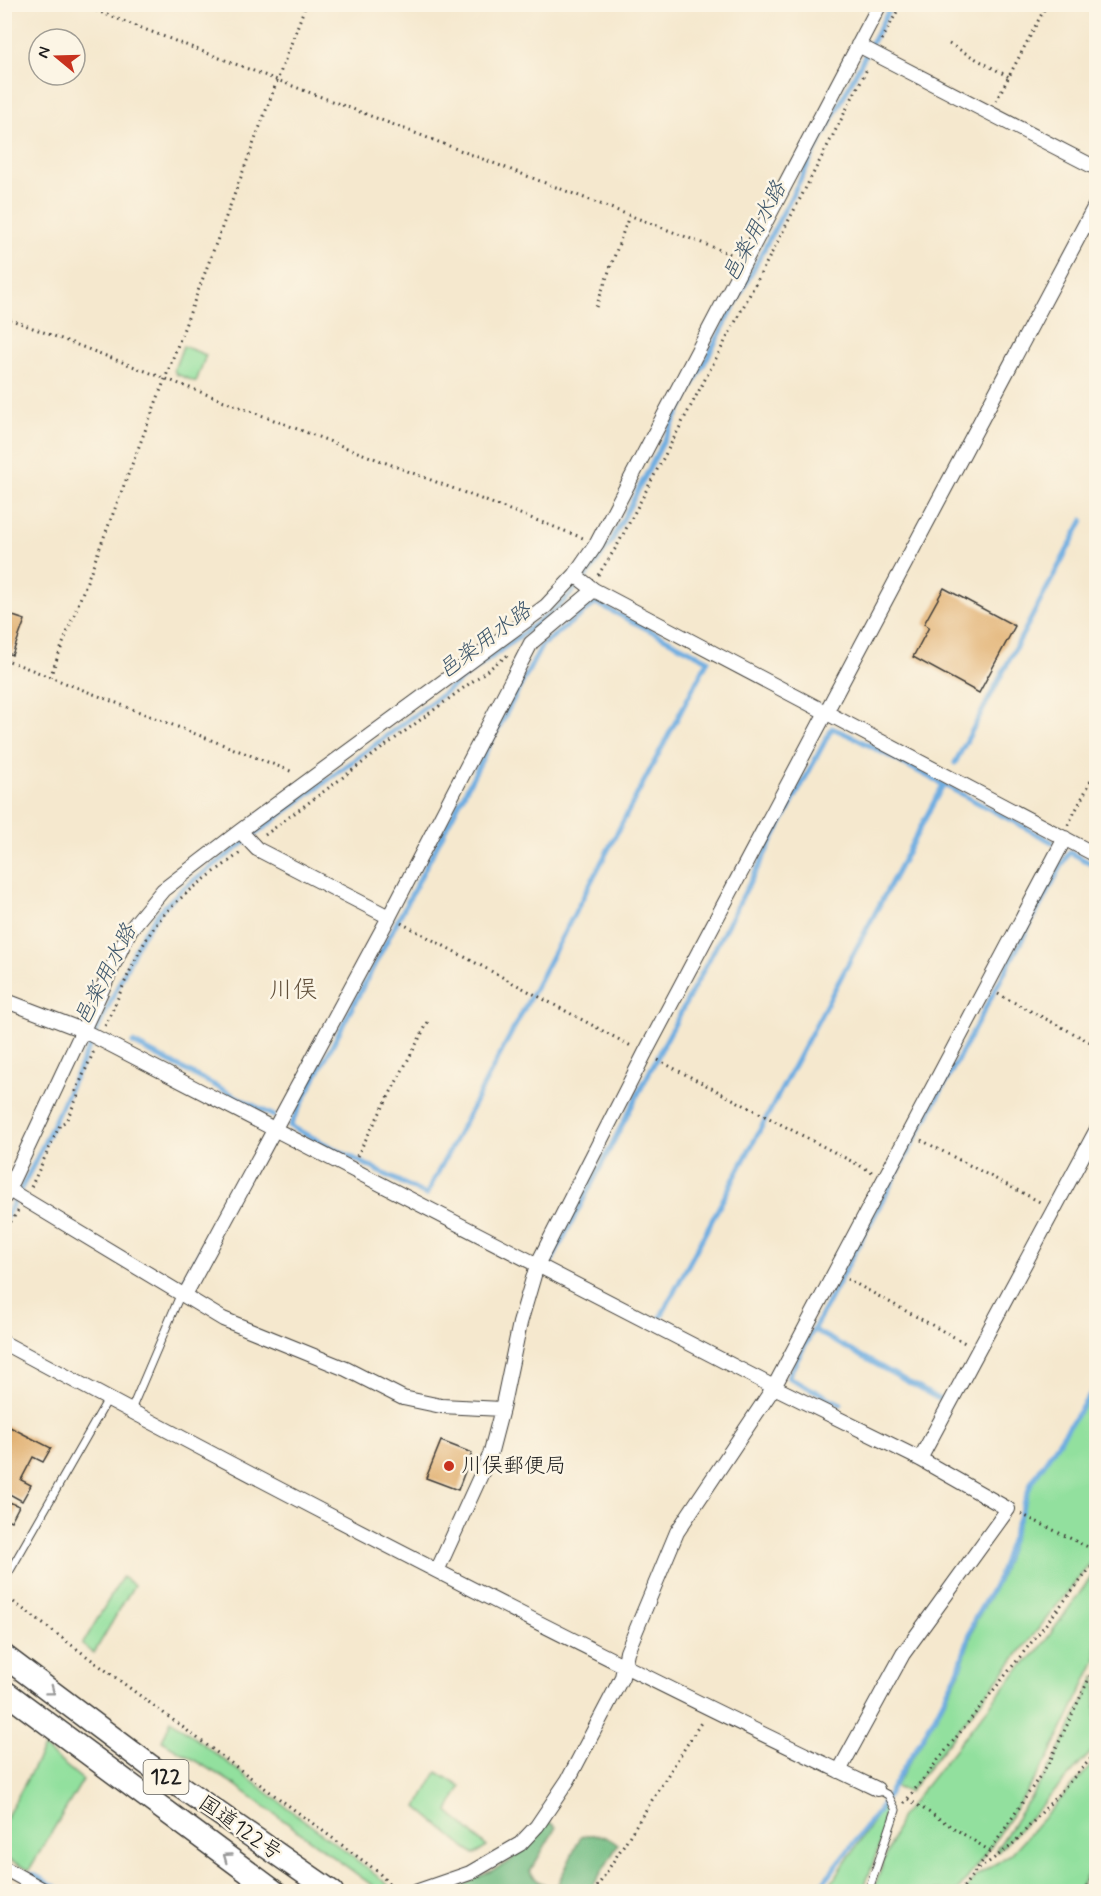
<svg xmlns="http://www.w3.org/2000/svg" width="1101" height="1896" viewBox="0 0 1101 1896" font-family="Mynerve,'Klee One',sans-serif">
  <rect width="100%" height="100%" fill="#fcf5e5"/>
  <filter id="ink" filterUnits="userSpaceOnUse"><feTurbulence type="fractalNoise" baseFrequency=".0167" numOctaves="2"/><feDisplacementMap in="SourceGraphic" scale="12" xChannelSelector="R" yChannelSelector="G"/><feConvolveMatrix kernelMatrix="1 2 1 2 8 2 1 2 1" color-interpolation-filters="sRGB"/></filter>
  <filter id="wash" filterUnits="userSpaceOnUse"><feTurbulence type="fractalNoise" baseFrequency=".008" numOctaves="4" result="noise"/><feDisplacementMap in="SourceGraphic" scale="24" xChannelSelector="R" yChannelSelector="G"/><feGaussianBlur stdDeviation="1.35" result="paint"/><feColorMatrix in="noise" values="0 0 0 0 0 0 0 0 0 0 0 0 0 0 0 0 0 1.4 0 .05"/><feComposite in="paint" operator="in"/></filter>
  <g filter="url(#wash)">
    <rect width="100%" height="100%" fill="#f5e8ce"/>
    <!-- green -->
    <path fill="#92e09e" stroke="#577e5d" stroke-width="1.5" d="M 183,346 L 206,355 L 196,382 L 176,374 L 174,370 Z
      M 1096,1389 L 1096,1556 L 909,1792 L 895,1787 L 936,1718 L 960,1672 L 976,1621 L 999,1581 L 1032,1484 Z
      M 1096,1570 L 1096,1660 L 1048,1759 L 992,1845 L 958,1891 L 873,1891 L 900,1818 L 1017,1671 L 1039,1650 Z
      M 122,1577 L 134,1585 L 94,1653 L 82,1645 Z
      M 1096,1675 L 1096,1747 L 998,1852 L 996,1850 L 1054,1761 Z
      M 171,1720 L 349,1854 L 386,1883 L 393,1891 L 380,1891 L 234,1784 L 162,1741 Z
      M 44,1748 L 83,1780 L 29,1870 L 5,1858 L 5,1820 Z
      M 1096,1760 L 1096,1859 L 1078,1891 L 965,1891 L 976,1876 L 1011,1854 Z
      M 437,1772 L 461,1787 L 448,1811 L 487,1847 L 474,1855 L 417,1807 Z
      M 885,1806 L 887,1807 L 882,1824 L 882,1838 L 863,1891 L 826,1891 L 881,1809 Z"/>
    <!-- forest -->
    <path fill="#75be85" stroke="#486d50" stroke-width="1.5" d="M 549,1822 L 556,1827 L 530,1872 L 538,1881 L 555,1890 L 581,1836 C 597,1833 606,1835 618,1845 L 590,1891 L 446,1892 L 461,1886 L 509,1862 Z"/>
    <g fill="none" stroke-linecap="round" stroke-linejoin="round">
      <!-- stream -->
      <path stroke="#6eade1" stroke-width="5" d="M 596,603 L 708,660 L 426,1195 L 290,1126 L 542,645 Z
        M 955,763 L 1083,520
        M 133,1043 L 274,1116
        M 4,1221 L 35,1162 L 140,939 L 159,912 L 181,890 L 553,611 C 578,589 592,570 611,542 L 892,4
        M 551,1262 L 663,1046 L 832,728 L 855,738 L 1052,842
        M 185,1280 L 233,1192
        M 659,1320 L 943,785
        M 814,1330 L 948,1404
        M 841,1404 L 788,1377 L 1069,852 L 1096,866
        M 32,1874 L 65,1892
        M 816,1892 L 878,1811 L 934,1718 L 959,1669 L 974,1620 L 997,1581 L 1031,1483 L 1096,1386"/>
    </g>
    <g id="blocks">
      <!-- building -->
      <path fill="#e2b275" d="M 944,588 L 1015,626 L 979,693 L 913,657 L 929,627 L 924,624 Z
        M 4,613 L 25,620 L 12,655 L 4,652 Z
        M 4,1424 L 51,1448 L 43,1462 L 33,1457 L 21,1480 L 31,1485 L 22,1501 L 4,1491 Z
        M 441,1441 L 472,1453 L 458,1490 L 426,1478 Z
        M 4,1500 L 19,1506 L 11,1521 L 4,1518 Z"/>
    </g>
  </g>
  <g filter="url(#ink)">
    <use href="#blocks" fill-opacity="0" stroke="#3d3b37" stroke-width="1.5"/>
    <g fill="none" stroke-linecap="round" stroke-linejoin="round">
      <!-- service casing -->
      <g stroke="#3d3b37" stroke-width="9">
        <path id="service" d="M 131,1410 L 181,1293
          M 4,1581 L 108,1399
          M 868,1892 L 896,1810 L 888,1795 L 877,1789"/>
      </g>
      <!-- minor casing -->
      <g stroke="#3d3b37" stroke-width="16">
        <path id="minor" d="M 858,45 L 1096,168
          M 575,575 L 594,590 L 1096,855
          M 240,831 L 257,849 L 389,917
          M 4,1000 L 82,1030 L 774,1387 L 920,1459 L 1008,1509 L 903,1654 L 839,1771
          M 9,1190 L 223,1319 L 346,1369 L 403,1398 L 441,1406 L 502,1409
          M 4,1198 L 130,930 L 163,890 L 240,831 L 546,606 L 575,575 L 597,543 L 880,4
          M 185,1295 L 389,917 L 531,643 L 594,590
          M 4,1343 C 292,1498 582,1649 877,1789
          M 920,1459 L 1096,1131
          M 437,1571 L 490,1455 L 502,1409 L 520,1323 L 537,1265 L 645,1053 L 1096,204
          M 4,1868 L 47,1892
          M 415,1892 L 470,1873 L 520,1844 L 537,1826 L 568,1780 L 622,1677 L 627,1652 L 677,1532 L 774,1387 L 1065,838"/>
      </g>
      <!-- trunk casing -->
      <g stroke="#3d3b37" stroke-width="25">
        <path id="trunk" d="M 4,1656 L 149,1765 L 332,1892
          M 4,1691 L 275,1892"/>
      </g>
      <!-- path -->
      <path stroke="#3d3b37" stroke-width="3" stroke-dasharray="1.5 4.5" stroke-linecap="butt" d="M 79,4 L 733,255
        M 882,40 L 901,4
        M 949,44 L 1009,77
        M 996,101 L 1047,4
        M 596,307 L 629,216
        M 4,317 L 583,538
        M 598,575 L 617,546 C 701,386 786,228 868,67
        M 4,659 L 293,772
        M 50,677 L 165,379 L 306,4
        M 1068,825 L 1096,771
        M 265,835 L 508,655
        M 401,923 L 633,1047
        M 998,994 L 1096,1045
        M 105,1026 C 121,993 136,951 158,922 C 180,894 213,874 240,853
        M 658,1060 L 872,1172
        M 921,1140 L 1040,1202
        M 357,1156 L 428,1022
        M 31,1187 L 60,1125 L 66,1121 L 78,1096 L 76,1091 L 94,1051
        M 4,1232 L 18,1211
        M 847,1279 L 965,1343
        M 1021,1514 L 1096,1551
        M 4,1595 L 377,1871 L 397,1892
        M 908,1799 L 990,1851
        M 904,1803 L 1096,1561
        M 979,1869 L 1011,1846 L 1096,1753
        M 594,1892 L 702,1721
        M 960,1892 L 990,1851 L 1050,1761 L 1096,1664
        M 1085,1892 L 1096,1869"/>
      <!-- service -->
      <use href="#service" stroke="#fff" stroke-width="7"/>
      <!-- minor -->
      <use href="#minor" stroke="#fff" stroke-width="14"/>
      <!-- trunk -->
      <use href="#trunk" stroke="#fff" stroke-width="22"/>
    </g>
    <!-- one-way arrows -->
    <defs><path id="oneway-chevron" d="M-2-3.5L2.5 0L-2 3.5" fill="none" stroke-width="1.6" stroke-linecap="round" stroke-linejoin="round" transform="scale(1.5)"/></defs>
    <g stroke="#999">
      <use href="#oneway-chevron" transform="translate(51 1691) rotate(37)"/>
      <use href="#oneway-chevron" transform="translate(227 1857) rotate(-144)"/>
    </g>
  </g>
  <!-- markers -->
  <circle fill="#c8321e" stroke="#fcf5e5" stroke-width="2" cx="449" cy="1466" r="6"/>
  <g text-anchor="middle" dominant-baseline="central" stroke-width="5" stroke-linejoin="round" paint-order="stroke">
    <!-- shield labels -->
    <rect fill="#fcf5e5" stroke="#5f5d58" stroke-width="1.5" x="143.5" y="1760" width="45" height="34" rx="4.5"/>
    <g font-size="20" font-weight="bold" fill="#1c1c1c">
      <text x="166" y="1777">122</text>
    </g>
    <!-- poi labels -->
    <g font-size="21" fill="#1c1c1c" stroke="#fcf5e5" text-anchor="start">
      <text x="461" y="1466">川俣郵便局</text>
    </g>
    <!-- street labels -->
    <g font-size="21" fill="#1c1c1c" stroke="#fcf5e5">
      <text transform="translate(240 1828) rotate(35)">国道122号</text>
    </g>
    <!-- water labels -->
    <g font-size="22" font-style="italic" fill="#3d566b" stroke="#fcf5e5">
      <text transform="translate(755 232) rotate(-62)">邑楽用水路</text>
      <text transform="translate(485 641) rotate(-37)">邑楽用水路</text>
      <text transform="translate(106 975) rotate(-63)">邑楽用水路</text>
    </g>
    <!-- quarter labels -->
    <g font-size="24" fill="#61503b" stroke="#fcf5e5">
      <text x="293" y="990">川俣</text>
    </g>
  </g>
  <!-- margin -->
  <rect width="1101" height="1896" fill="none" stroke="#fcf5e5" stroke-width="24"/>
  <!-- north arrow -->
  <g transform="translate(57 57) rotate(289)"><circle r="28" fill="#fcf5e5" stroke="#a29e95" stroke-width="1.5"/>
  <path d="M0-4.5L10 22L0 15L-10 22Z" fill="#c8321e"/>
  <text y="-9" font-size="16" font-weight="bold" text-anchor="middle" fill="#1c1c1c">N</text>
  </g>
</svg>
